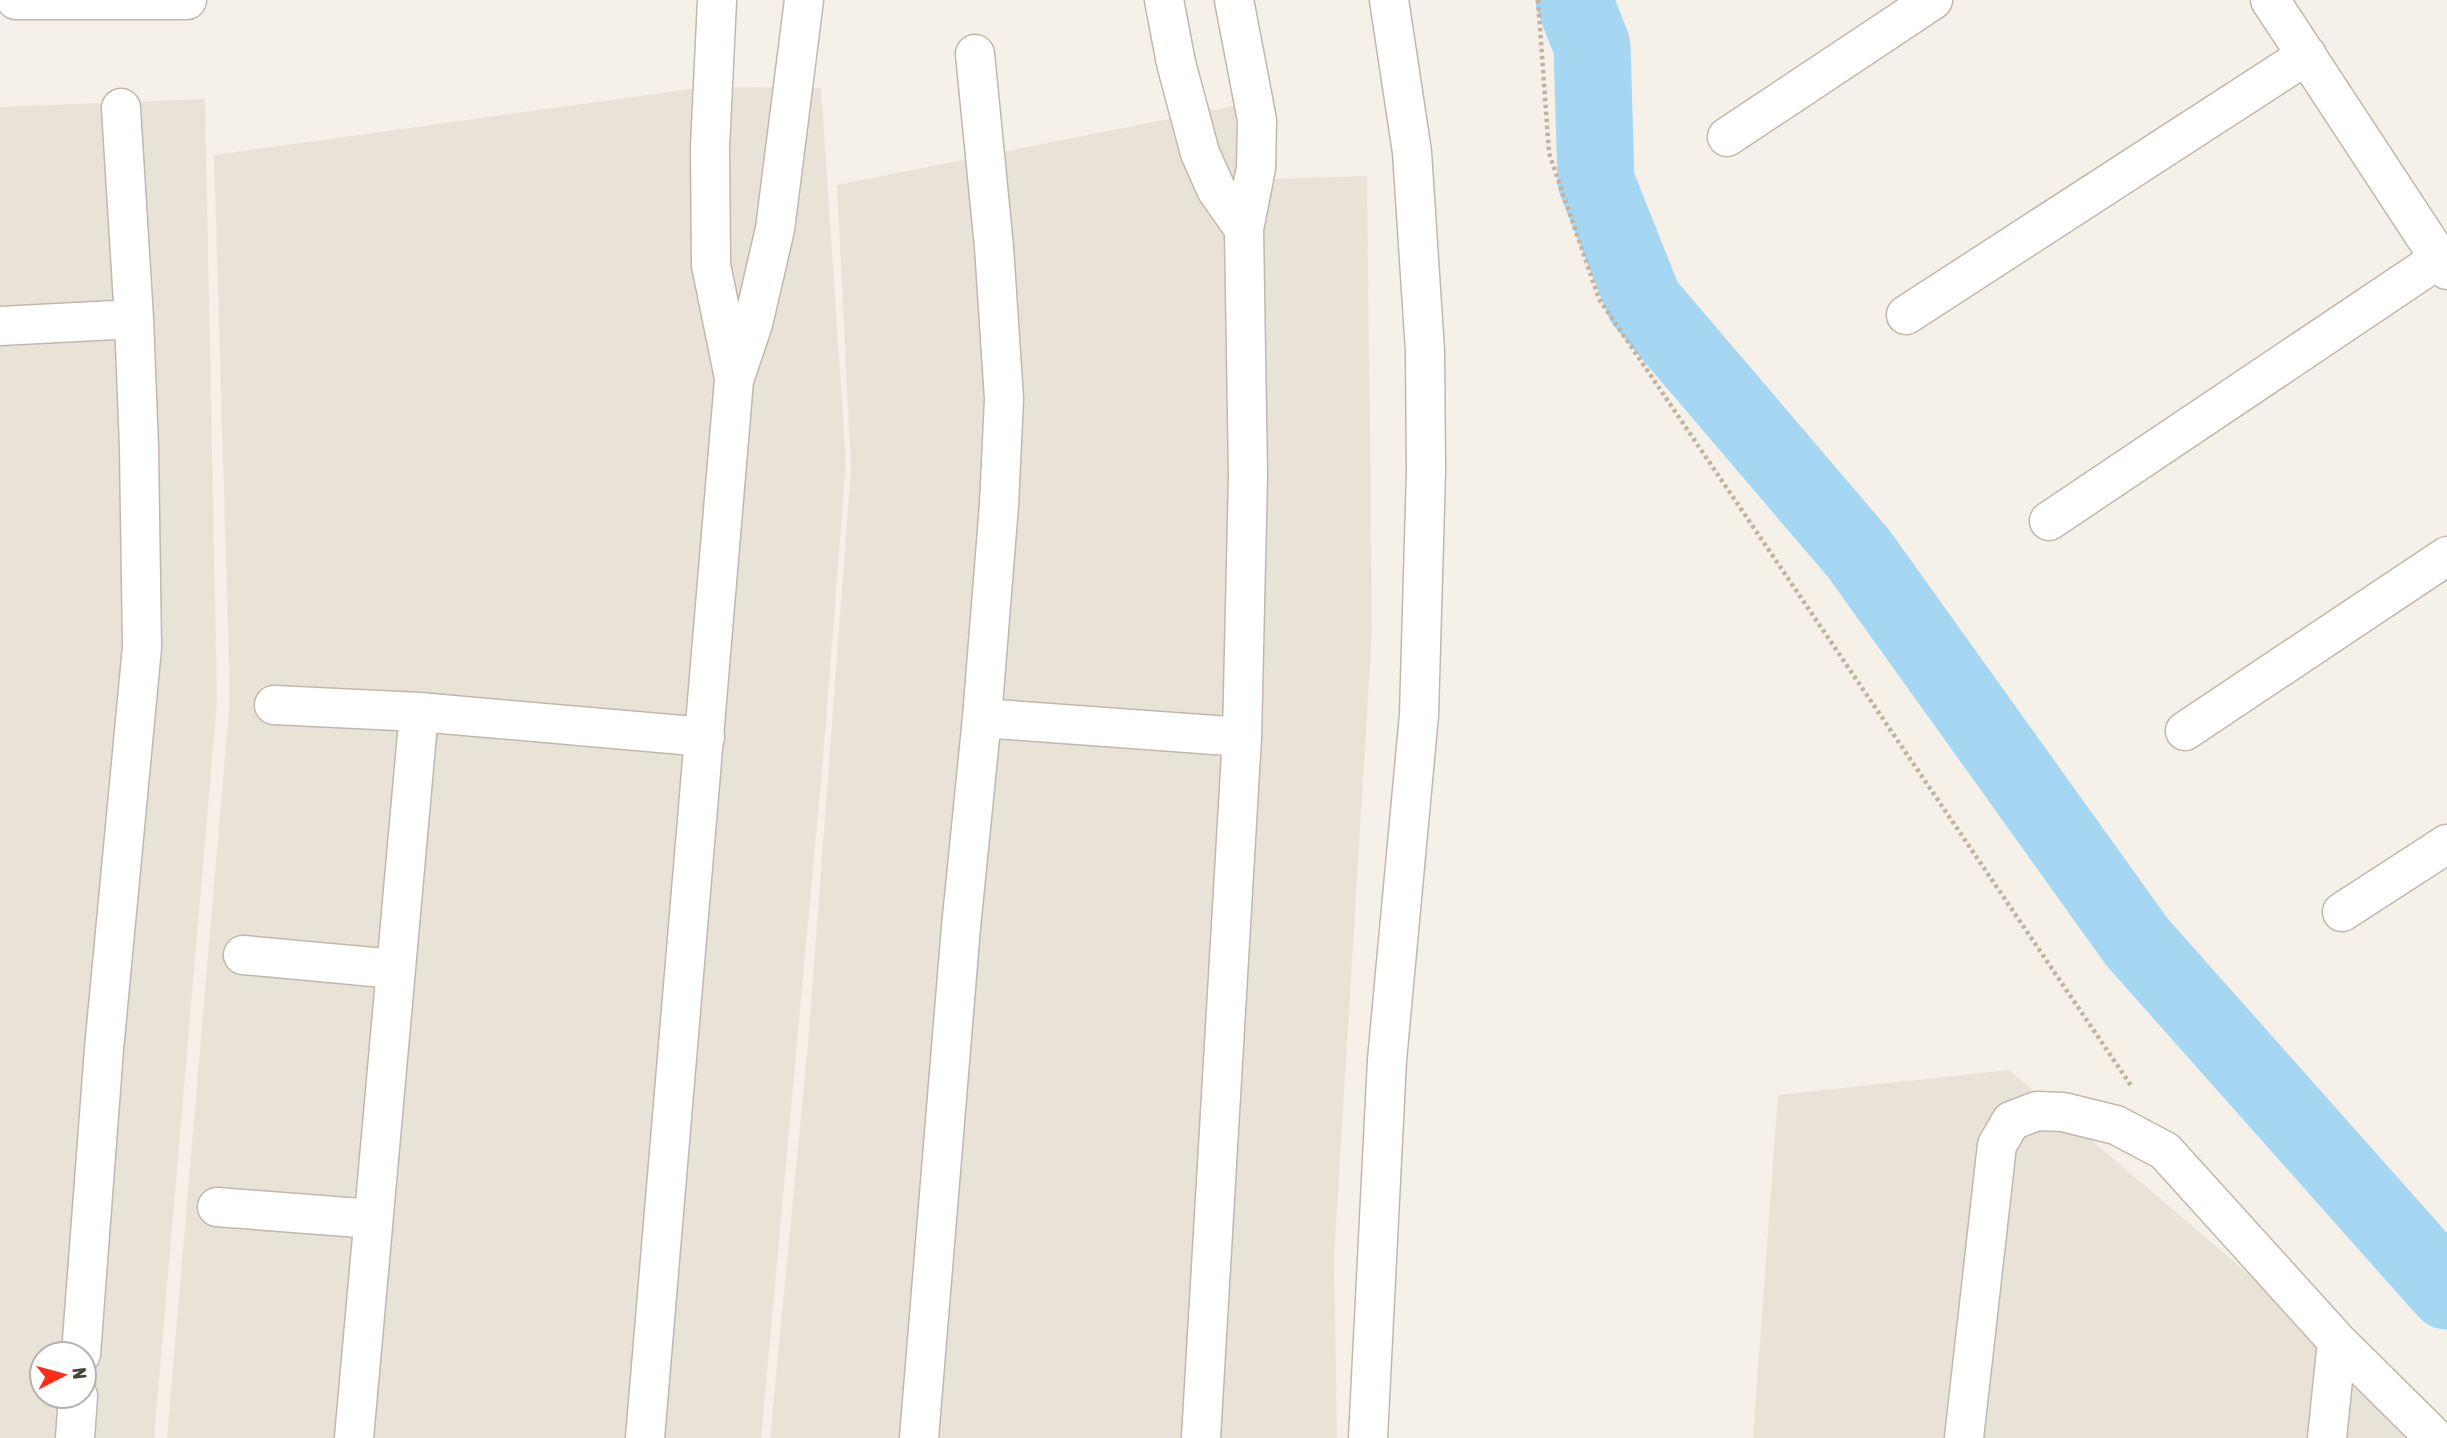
<svg xmlns="http://www.w3.org/2000/svg" width="2447" height="1438" viewBox="0 0 2447 1438" font-family="'Asap Condensed',sans-serif">
  <rect width="100%" height="100%" fill="#f5f1e9"/>
  <!-- residential -->
  <path fill="#e9e2d7" fill-rule="evenodd" d="M 705,87 L 821,88 L 846,462 L 823,759 L 761,1438 L 167,1438 L 230,697 L 214,155 Z
    M 205,99 L 217,701 L 154,1438 L 0,1438 L 0,107 ZM 42,1354 L 84,1354 L 84,1396 L 42,1396 Z
    M 1259,101 L 1268,179 L 1367,176 L 1372,631 L 1334,1258 L 1337,1438 L 770,1438 L 808,1044 L 851,469 L 837,185 Z
    M 2009,1070 L 2286,1306 L 2413,1438 L 1753,1438 L 1778,1095 Z"/>
  <g fill="none" stroke-linecap="round" stroke-linejoin="round">
    <!-- river -->
    <path stroke="#a5d7f2" stroke-width="77" d="M 1574,0 L 1592,46 L 1596,181 L 1644,302 L 1859,554 L 2137,942 L 2447,1291"/>
    <!-- minor casing -->
    <g stroke="#c1b8ab" stroke-width="41">
      <path id="minor" d="M 16,0 L 187,0
        M 717,0 L 710,148 L 711,265 L 734,378
        M 1164,0 L 1176,63 L 1200,153 L 1216,189 L 1244,229
        M 2270,0 L 2447,270
        M 1727,137 L 1933,0
        M 1906,315 L 2307,55
        M 0,326 L 134,319
        M 2049,521 L 2439,259
        M 274,705 L 419,712 L 705,737
        M 982,718 L 1242,737
        M 2185,731 L 2447,556
        M 2342,912 L 2447,844
        M 243,955 L 395,969
        M 217,1207 L 373,1219
        M 81,1354 L 104,1049 L 142,647 L 139,448 L 134,319 L 121,108
        M 75,1438 L 78,1396
        M 354,1438 L 419,712
        M 645,1438 L 734,380 L 753,324 L 775,229 L 804,0
        M 919,1438 L 961,927 L 982,718 L 999,505 L 1004,399 L 994,247 L 975,54
        M 1201,1438 L 1242,737 L 1248,475 L 1244,229 L 1256,168 L 1257,120 L 1234,0
        M 1368,1438 L 1387,1060 L 1419,715 L 1426,471 L 1425,351 L 1412,152 L 1389,0
        M 1964,1438 L 1997,1145 L 2011,1121 L 2037,1111 L 2063,1112 L 2116,1125 L 2165,1151 L 2337,1341 L 2435,1438
        M 2327,1438 L 2337,1341"/>
    </g>
    <!-- path -->
    <path stroke="#c3b39c" stroke-width="4.5" stroke-dasharray="3.5 3.5" stroke-linecap="butt" d="M 1538,0 L 1549,153 L 1599,299 L 2132,1087"/>
    <!-- minor -->
    <use href="#minor" stroke="#fff" stroke-width="38"/>
  </g>
  <!-- north arrow -->
  <g transform="translate(63 1375) rotate(84)"><circle r="33" fill="#ffffff" stroke="#b6b3af" stroke-width="2"/>
  <path d="M0-5L12 26L0 18L-12 26Z" fill="#ff2d17"/>
  <text y="-10" font-size="19" font-weight="bold" text-anchor="middle" fill="#494137">N</text>
  </g>
</svg>
